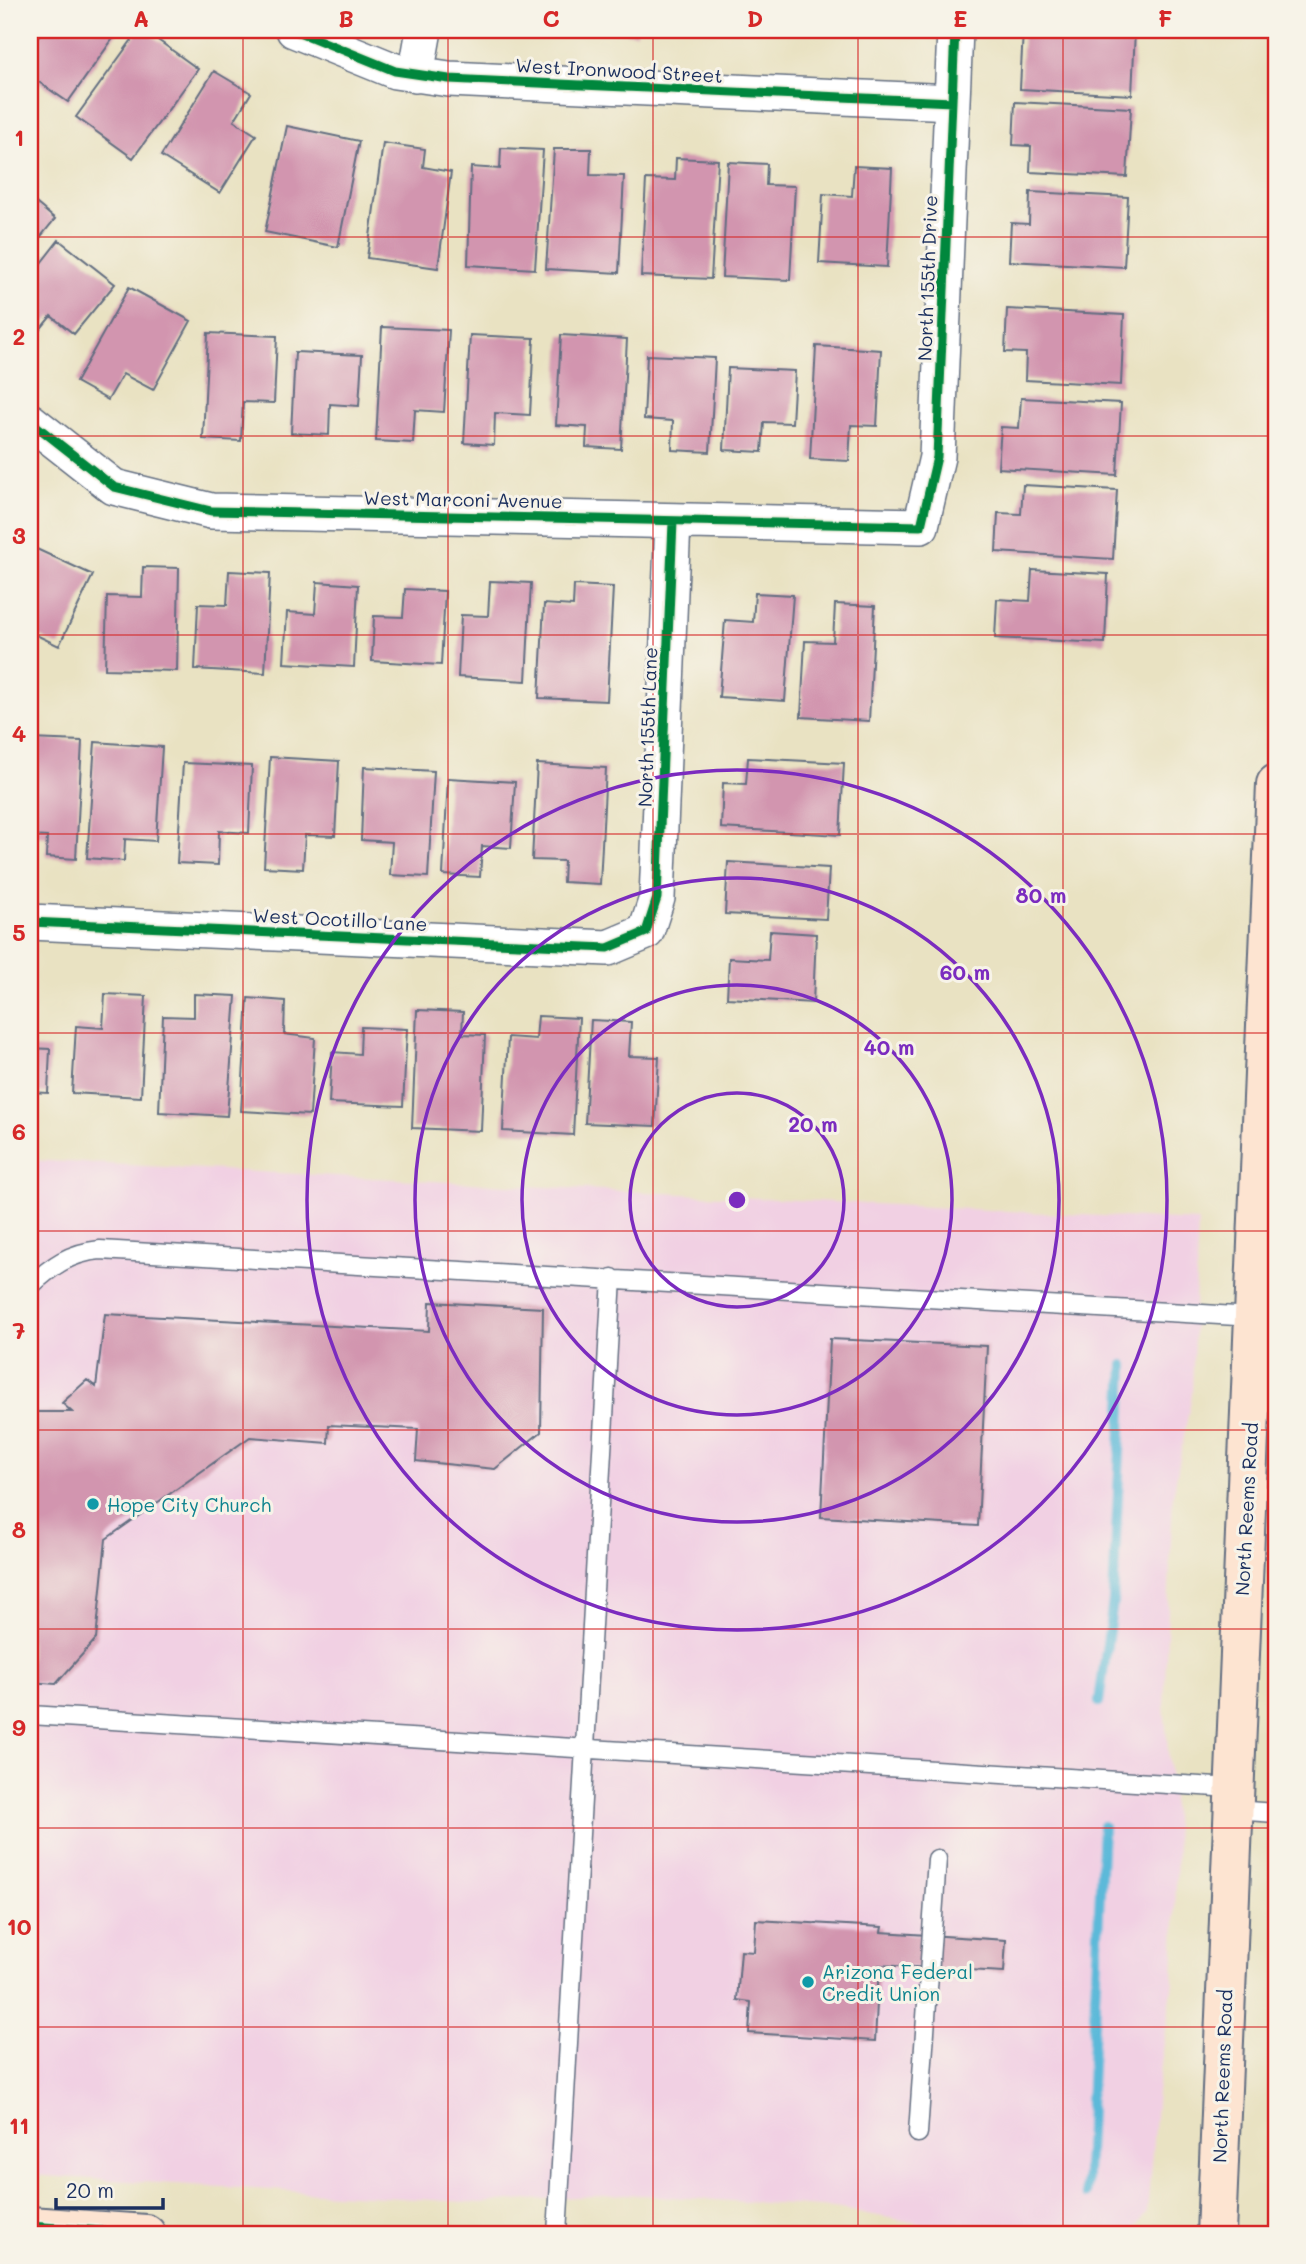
<svg xmlns="http://www.w3.org/2000/svg" width="1306" height="2264" viewBox="0 0 1306 2264" font-family="Mali,sans-serif">
  <rect width="100%" height="100%" fill="#f7f3e8"/>
  <filter id="ink" filterUnits="userSpaceOnUse"><feTurbulence type="fractalNoise" baseFrequency=".0143" numOctaves="2"/><feDisplacementMap in="SourceGraphic" scale="14" xChannelSelector="R" yChannelSelector="G"/><feConvolveMatrix kernelMatrix="1 2 1 2 8 2 1 2 1" color-interpolation-filters="sRGB"/></filter>
  <filter id="wash" filterUnits="userSpaceOnUse"><feTurbulence type="fractalNoise" baseFrequency=".00686" numOctaves="4" result="noise"/><feDisplacementMap in="SourceGraphic" scale="28" xChannelSelector="R" yChannelSelector="G"/><feGaussianBlur stdDeviation="1.57" result="paint"/><feColorMatrix in="noise" values="0 0 0 0 0 0 0 0 0 0 0 0 0 0 0 0 0 1.4 0 .05"/><feComposite in="paint" operator="in"/></filter>
  <g filter="url(#wash)">
    <rect width="100%" height="100%" fill="#e9e2c2"/>
    <!-- built -->
    <path fill="#f1d0e3" d="M 30,1160 L 1198,1221 L 1192,1394 L 1173,1495 L 1164,1706 L 1177,1851 L 1173,1982 L 1157,2092 L 1147,2213 L 1134,2230 L 1125,2234 L 976,2234 L 835,2208 L 626,2194 L 481,2203 L 30,2175 Z"/>
    <g fill="none" stroke-linecap="round" stroke-linejoin="round">
      <!-- stream -->
      <path stroke="#5bb9d9" stroke-width="10" d="M 1099,1702 L 1113,1601 L 1124,1365
        M 1086,2194 L 1103,1826"/>
    </g>
    <g id="blocks">
      <!-- building -->
      <path fill="#d295af" d="M 43,30 L 119,30 L 68,102 L 30,76 L 30,49 Z
        M 139,30 L 144,30 L 198,69 L 133,158 L 76,117 Z
        M 590,30 L 637,30 L 637,34 Z
        M 858,30 L 896,30 L 895,34 L 858,32 Z
        M 1023,30 L 1135,30 L 1132,95 L 1020,89 Z
        M 214,71 L 251,93 L 234,121 L 256,135 L 220,193 L 161,156 Z
        M 1015,102 L 1131,108 L 1127,177 L 1030,172 L 1031,146 L 1013,145 Z
        M 287,126 L 359,141 L 338,247 L 265,232 Z
        M 383,143 L 425,149 L 423,167 L 451,172 L 438,268 L 367,258 Z
        M 501,148 L 543,150 L 535,269 L 468,265 L 471,167 L 500,169 Z
        M 554,149 L 591,149 L 590,175 L 624,176 L 619,273 L 546,269 Z
        M 676,158 L 718,160 L 711,279 L 641,276 L 646,179 L 675,180 Z
        M 728,162 L 767,164 L 766,185 L 795,186 L 790,280 L 722,277 Z
        M 854,166 L 892,168 L 887,267 L 819,263 L 823,194 L 852,196 Z
        M 1030,192 L 1128,197 L 1124,267 L 1009,261 L 1011,223 L 1029,224 Z
        M 30,198 L 55,219 L 30,250 Z
        M 59,240 L 115,284 L 74,334 L 51,316 L 30,342 L 30,277 Z
        M 129,287 L 191,321 L 153,390 L 123,374 L 108,400 L 76,382 Z
        M 1007,309 L 1124,315 L 1121,385 L 1025,380 L 1026,353 L 1005,352 Z
        M 382,327 L 449,330 L 444,412 L 415,410 L 413,443 L 376,441 Z
        M 208,333 L 277,336 L 274,403 L 243,402 L 241,441 L 203,439 Z
        M 470,335 L 534,338 L 530,415 L 495,413 L 494,445 L 464,443 Z
        M 561,335 L 627,339 L 621,449 L 586,447 L 587,427 L 556,425 Z
        M 816,346 L 881,350 L 877,426 L 851,425 L 849,461 L 810,459 Z
        M 295,352 L 362,355 L 359,406 L 330,404 L 329,435 L 291,433 Z
        M 647,355 L 715,358 L 710,452 L 672,450 L 673,421 L 644,419 Z
        M 728,368 L 795,371 L 792,423 L 764,422 L 762,452 L 724,450 Z
        M 1021,398 L 1121,403 L 1117,475 L 998,468 L 1001,427 L 1019,428 Z
        M 1023,485 L 1117,490 L 1113,559 L 996,552 L 998,513 L 1021,514 Z
        M 30,546 L 93,575 L 59,646 L 30,632 Z
        M 143,567 L 179,568 L 177,671 L 105,669 L 107,596 L 142,597 Z
        M 1032,570 L 1108,574 L 1105,643 L 995,638 L 997,599 L 1030,601 Z
        M 229,571 L 270,573 L 265,673 L 195,669 L 198,604 L 227,605 Z
        M 490,581 L 531,583 L 526,681 L 458,677 L 461,615 L 488,616 Z
        M 317,582 L 358,585 L 354,667 L 284,663 L 287,612 L 315,614 Z
        M 574,585 L 613,587 L 607,701 L 539,698 L 544,604 L 573,606 Z
        M 405,589 L 445,591 L 441,665 L 372,661 L 374,616 L 403,617 Z
        M 755,593 L 793,595 L 785,701 L 719,697 L 725,620 L 753,622 Z
        M 835,604 L 875,606 L 869,721 L 801,717 L 805,641 L 833,642 Z
        M 30,739 L 82,741 L 76,859 L 46,857 L 47,837 L 30,836 Z
        M 95,742 L 162,747 L 156,841 L 125,839 L 124,861 L 87,858 Z
        M 270,757 L 339,761 L 335,836 L 305,835 L 303,869 L 264,867 Z
        M 748,758 L 844,763 L 840,835 L 721,828 L 723,783 L 746,784 Z
        M 183,763 L 252,766 L 249,833 L 219,831 L 218,865 L 177,863 Z
        M 537,764 L 606,768 L 600,884 L 563,882 L 564,861 L 532,860 Z
        M 364,767 L 434,771 L 428,877 L 390,875 L 392,842 L 361,840 Z
        M 448,778 L 515,782 L 511,848 L 482,846 L 480,877 L 443,875 Z
        M 728,862 L 829,868 L 826,919 L 725,914 Z
        M 770,931 L 816,934 L 813,1003 L 727,998 L 729,958 L 768,960 Z
        M 105,994 L 146,996 L 141,1097 L 72,1093 L 76,1026 L 103,1028 Z
        M 194,994 L 236,996 L 227,1116 L 159,1112 L 163,1016 L 194,1017 Z
        M 248,998 L 285,1001 L 284,1034 L 315,1038 L 310,1115 L 241,1111 Z
        M 417,1010 L 463,1012 L 462,1034 L 485,1035 L 481,1131 L 412,1128 Z
        M 538,1016 L 579,1018 L 573,1135 L 503,1131 L 508,1037 L 536,1039 Z
        M 591,1020 L 631,1022 L 629,1056 L 659,1057 L 655,1126 L 585,1123 Z
        M 361,1027 L 407,1029 L 403,1106 L 329,1103 L 332,1052 L 360,1054 Z
        M 30,1048 L 50,1049 L 48,1093 L 30,1092 Z
        M 430,1302 L 543,1308 L 541,1432 L 495,1469 L 416,1461 L 418,1429 L 329,1425 L 328,1443 L 250,1437 L 106,1539 L 96,1639 L 56,1684 L 30,1682 L 30,1412 L 72,1412 L 62,1403 L 87,1380 L 96,1387 L 105,1314 L 429,1331 Z
        M 830,1339 L 987,1346 L 978,1526 L 821,1517 Z
        M 756,1920 L 882,1927 L 881,1932 L 1006,1940 L 1004,1972 L 879,1965 L 875,2041 L 749,2033 L 751,2002 L 737,2000 L 741,1951 L 754,1952 Z"/>
    </g>
  </g>
  <g filter="url(#ink)">
    <use href="#blocks" fill-opacity="0" stroke="#636e81" stroke-width="2"/>
    <g fill="none" stroke-linecap="round" stroke-linejoin="round">
      <!-- service casing -->
      <g stroke="#636e81" stroke-width="21">
        <path id="service" d="M 30,1286 C 52,1266 69,1253 100,1250 L 1254,1317
          M 30,1715 L 1233,1788
          M 1233,1810 L 1276,1813
          M 918,2133 L 937,1859
          M 557,2234 L 612,1278"/>
      </g>
      <!-- minor casing -->
      <g stroke="#636e81" stroke-width="38">
        <path id="minor" d="M 294,30 L 395,71 L 449,79 L 952,102
          M 416,75 L 424,30
          M 30,421 L 114,487 L 211,511 L 921,526 L 937,457 L 955,30
          M 30,922 L 608,948 L 646,932 L 657,898 L 673,522"/>
      </g>
      <!-- secondary casing -->
      <g stroke="#636e81" stroke-width="42">
        <path id="secondary" d="M 30,2226 L 146,2234
          M 1216,2234 L 1276,784"/>
      </g>
      <!-- service -->
      <use href="#service" stroke="#fff" stroke-width="18"/>
      <!-- minor -->
      <use href="#minor" stroke="#fff" stroke-width="35"/>
      <!-- secondary -->
      <use href="#secondary" stroke="#fde4d1" stroke-width="38"/>
      <!-- cycleway casing -->
      <g stroke="#f7f3e8" stroke-width="13">
        <path id="cycleway" d="M 294,30 L 395,71 L 449,79 L 952,102
          M 30,421 L 114,487 L 211,511 L 921,526 L 937,457 L 955,30
          M 30,922 L 608,948 L 646,932 L 657,898 L 673,522
          M 30,2226 L 146,2234"/>
      </g>
      <!-- cycleway -->
      <use href="#cycleway" stroke="#00873e" stroke-width="9"/>
    </g>
  </g>
  <!-- grid -->
  <path fill="none" stroke="#d62828" stroke-width="2" stroke-opacity="0.55" d="M 243,30 L 243,2234M 448,30 L 448,2234M 653,30 L 653,2234M 858,30 L 858,2234M 1063,30 L 1063,2234M 30,237 L 1276,237M 30,436 L 1276,436M 30,635 L 1276,635M 30,834 L 1276,834M 30,1033 L 1276,1033M 30,1231 L 1276,1231M 30,1430 L 1276,1430M 30,1629 L 1276,1629M 30,1828 L 1276,1828M 30,2027 L 1276,2027"/>
  <!-- distance rings -->
  <g fill="none" stroke="#7b2cbf" stroke-width="3.5">
    <circle cx="737" cy="1200" r="107"/>
    <circle cx="737" cy="1200" r="215"/>
    <circle cx="737" cy="1200" r="322"/>
    <circle cx="737" cy="1200" r="430"/>
  </g>
  <!-- markers -->
  <g fill="#0f9aa8" stroke="#f7f3e8" stroke-width="2.5">
    <circle cx="93" cy="1504" r="7"/>
    <circle cx="808" cy="1982" r="7"/>
  </g>
  <g text-anchor="middle" dominant-baseline="central" stroke-width="6" stroke-linejoin="round" paint-order="stroke">
    <!-- street labels -->
    <g font-size="19" fill="#1b2f5e" stroke="#f7f3e8">
      <text transform="translate(619 70) rotate(3)">West Ironwood Street</text>
      <text transform="translate(927 278) rotate(-88)">North 155th Drive</text>
      <text transform="translate(463 499) rotate(1)">West Marconi Avenue</text>
      <text transform="translate(647 727) rotate(-88)">North 155th Lane</text>
      <text transform="translate(340 919) rotate(3)">West Ocotillo Lane</text>
      <text transform="translate(1246 1509) rotate(-87)">North Reems Road</text>
      <text transform="translate(1222 2076) rotate(-88)">North Reems Road</text>
    </g>
    <!-- culture labels -->
    <g font-size="19" fill="#0d838f" stroke="#f7f3e8" text-anchor="start">
      <text x="107" y="1504">Hope City Church</text>
      <text x="822" y="1971">Arizona Federal<tspan x="822" dy="22">Credit Union</tspan></text>
    </g>
  </g>
  <circle cx="737" cy="1200" r="10" fill="#7b2cbf" stroke="#f7f3e8" stroke-width="3.5"/>
  <g font-size="21" text-anchor="middle" font-weight="bold" fill="#7b2cbf" stroke="#f7f3e8" stroke-width="6" stroke-linejoin="round" paint-order="stroke">
    <text x="1041" y="903">80 m</text>
    <text x="965" y="980">60 m</text>
    <text x="889" y="1055">40 m</text>
    <text x="813" y="1132">20 m</text>
  </g>
  <!-- margin -->
  <rect width="1306" height="2264" fill="none" stroke="#f7f3e8" stroke-width="77"/>
  <!-- scale -->
  <path d="M56 2198v10h107v-10" fill="none" stroke="#1b2f5e" stroke-width="3.5"/>
  <text x="66" y="2198" font-size="21" fill="#1b2f5e" stroke="#f7f3e8" stroke-width="5" paint-order="stroke">20 m</text>
  <rect x="38" y="38" width="1230" height="2188" fill="none" stroke="#d62828" stroke-width="2.5"/>
  <g font-size="23" text-anchor="middle" font-weight="bold" fill="#d62828">
    <text x="141" y="27">A</text>
    <text x="346" y="27">B</text>
    <text x="551" y="27">C</text>
    <text x="755" y="27">D</text>
    <text x="960" y="27">E</text>
    <text x="1165" y="27">F</text>
    <text x="19" y="146">1</text>
    <text x="19" y="345">2</text>
    <text x="19" y="544">3</text>
    <text x="19" y="742">4</text>
    <text x="19" y="941">5</text>
    <text x="19" y="1140">6</text>
    <text x="19" y="1339">7</text>
    <text x="19" y="1538">8</text>
    <text x="19" y="1736">9</text>
    <text x="19" y="1935">10</text>
    <text x="19" y="2134">11</text>
  </g>
</svg>
